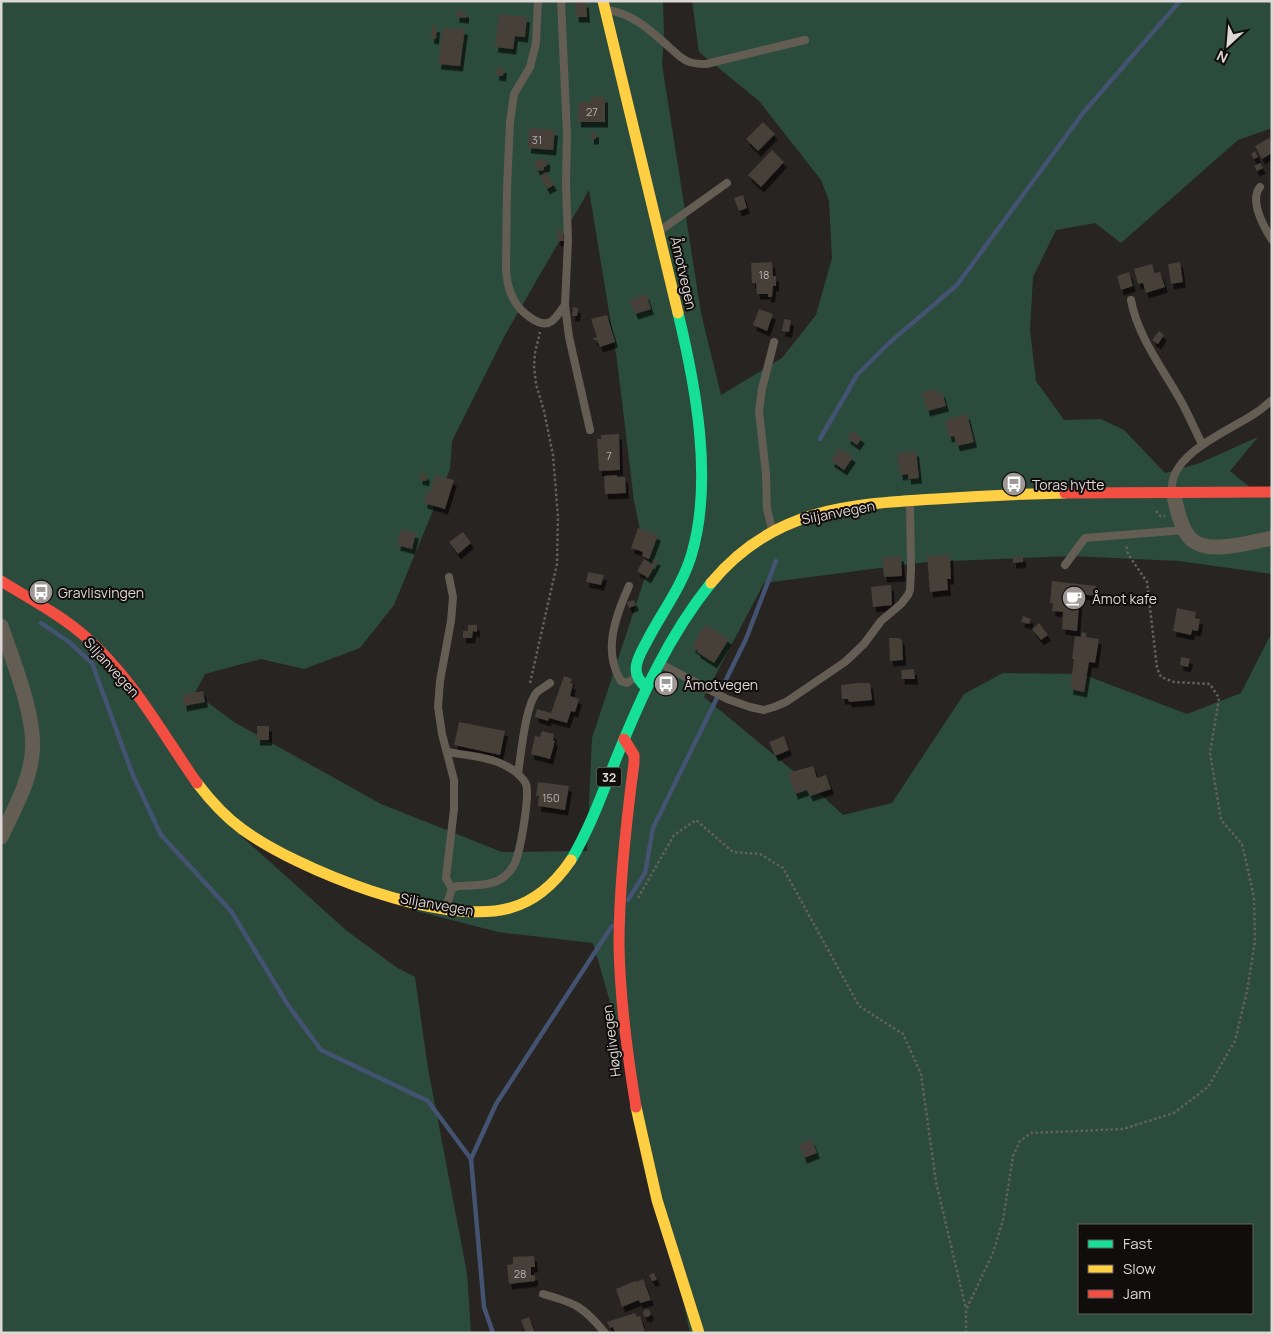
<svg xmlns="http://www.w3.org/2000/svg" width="1273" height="1334" viewBox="0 0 1273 1334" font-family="Manrope,sans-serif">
  <defs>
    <filter id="shadow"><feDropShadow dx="3" dy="5.5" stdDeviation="0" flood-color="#0009"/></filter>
  </defs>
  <rect width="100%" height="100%" fill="#282422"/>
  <!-- green -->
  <path fill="#2b4c3c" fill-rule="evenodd" d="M 1,1 L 663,1 L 664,36 L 662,64 L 701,313 L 721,395 L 782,358 L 816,315 L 832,258 L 829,201 L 821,180 L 759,101 L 699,52 L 692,1 L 1272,1 L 1272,128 L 1238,140 L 1121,243 L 1095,223 L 1056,230 L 1033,277 L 1030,330 L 1036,381 L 1064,420 L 1101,419 L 1124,430 L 1165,473 L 1200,463 L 1258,437 L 1230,471 L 1252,489 L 1272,486 L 1272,574 L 1179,561 L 1073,556 L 926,562 L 764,583 L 704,697 L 815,789 L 843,815 L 892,803 L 964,694 L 1003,673 L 1082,674 L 1187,714 L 1241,693 L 1272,632 L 1272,1333 L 690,1333 L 646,1126 L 593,943 L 498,932 L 417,911 L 240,835 L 347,931 L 396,967 L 415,977 L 428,1068 L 467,1273 L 471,1333 L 1,1333 ZM 589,190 L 617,360 L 634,501 L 648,568 L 592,738 L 587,851 L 502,852 L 381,804 L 234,722 L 195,693 L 205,674 L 261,659 L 304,669 L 360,648 L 394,605 L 450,469 L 452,441 L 505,335 ZM 1079,1225 L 1252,1225 L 1252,1313 L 1079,1313 Z"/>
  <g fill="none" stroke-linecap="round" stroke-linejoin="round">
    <!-- stream -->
    <path stroke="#435371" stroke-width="4.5" d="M 820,439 L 857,375 L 889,343 L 957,285 L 1083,113 L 1180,1
      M 41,623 L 69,642 L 92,663 L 132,773 L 161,835 L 231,911 L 288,1005 L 321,1050 L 428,1101 L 471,1159 L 496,1104 L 612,926
      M 628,900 L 645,873 L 653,828 L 746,639 L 776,561
      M 471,1159 L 484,1307 L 493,1333"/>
  </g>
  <!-- building -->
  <path fill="#463f39" filter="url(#shadow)" d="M 586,2 L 587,17 L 576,17 L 575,3 Z
    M 457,11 L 466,12 L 466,18 L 456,17 Z
    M 499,14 L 527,17 L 525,37 L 515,36 L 513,49 L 495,47 Z
    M 432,26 L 437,27 L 436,39 L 431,38 Z
    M 443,28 L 465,29 L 460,66 L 438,64 Z
    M 497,67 L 504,68 L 503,76 L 496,75 Z
    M 591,97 L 605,97 L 605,122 L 578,122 L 578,105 L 579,105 L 579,102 L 591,102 Z
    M 763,122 L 775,134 L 758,151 L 746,139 Z
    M 529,128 L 555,130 L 553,150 L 528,148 Z
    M 591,132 L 596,132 L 596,139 L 591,139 Z
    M 1269,138 L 1272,144 L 1272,153 L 1262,159 L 1255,146 Z
    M 772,150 L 784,162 L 761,187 L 748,175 Z
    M 1255,151 L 1258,157 L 1254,159 L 1251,154 Z
    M 547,159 L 547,166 L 544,167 L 544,170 L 537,171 L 536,166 L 534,166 L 534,162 L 536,162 L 536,160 Z
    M 1260,163 L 1263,168 L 1257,171 L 1254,166 Z
    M 546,172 L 554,185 L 547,189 L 540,176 Z
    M 743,195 L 747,208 L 739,211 L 734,198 Z
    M 562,230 L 564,241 L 558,241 L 556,231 Z
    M 772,262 L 773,276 L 776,276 L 776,286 L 773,286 L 772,297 L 768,297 L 768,294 L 757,294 L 756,283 L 752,283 L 751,263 Z
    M 1180,262 L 1183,282 L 1171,284 L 1168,264 Z
    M 1152,264 L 1155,273 L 1160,272 L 1165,287 L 1146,293 L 1143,283 L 1138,284 L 1134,269 Z
    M 1129,272 L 1133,286 L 1121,290 L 1117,276 Z
    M 646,294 L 651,309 L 635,314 L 630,300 Z
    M 573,307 L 578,308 L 577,316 L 572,316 Z
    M 759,309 L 773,314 L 767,331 L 753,325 Z
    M 607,315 L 615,342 L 600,347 L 597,340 L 594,340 L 593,338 L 597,337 L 591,319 Z
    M 784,319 L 791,320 L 789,332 L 782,331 Z
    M 1159,331 L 1164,335 L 1158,344 L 1152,340 Z
    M 935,389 L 936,393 L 942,392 L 946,406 L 927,411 L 922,392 Z
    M 967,414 L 974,442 L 957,446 L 954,436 L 949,437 L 945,420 Z
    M 852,431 L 862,438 L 857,445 L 847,438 Z
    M 619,434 L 620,470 L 599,471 L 597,439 L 601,439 L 601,435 Z
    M 839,448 L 853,457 L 844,470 L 831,461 Z
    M 916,451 L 919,478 L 908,479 L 908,474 L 900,475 L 897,453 Z
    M 421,473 L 427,475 L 426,481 L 419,479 Z
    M 435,475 L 454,480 L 445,509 L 424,503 L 427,491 L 430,492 Z
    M 617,475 L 617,477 L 625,477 L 626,493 L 605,494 L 604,476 Z
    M 638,528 L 658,535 L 649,559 L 642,556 L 643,552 L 631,548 Z
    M 401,529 L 416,533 L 412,549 L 397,545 Z
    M 463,532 L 471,543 L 458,554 L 449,542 Z
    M 950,555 L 951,579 L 947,579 L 948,590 L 930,592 L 927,556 Z
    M 901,556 L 902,576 L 884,577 L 882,557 Z
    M 1023,556 L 1023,562 L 1013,563 L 1013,557 Z
    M 644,559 L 652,564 L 654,559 L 658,560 L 648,578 L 637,571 Z
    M 588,572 L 604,575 L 601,585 L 586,582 Z
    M 1052,581 L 1096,586 L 1095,596 L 1080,594 L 1077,631 L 1062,629 L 1063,612 L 1052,611 L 1053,603 L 1050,603 Z
    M 891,585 L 892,605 L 873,607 L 871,587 Z
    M 634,600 L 636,605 L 629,608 L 627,602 Z
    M 1177,608 L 1196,612 L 1195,618 L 1200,619 L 1198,631 L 1192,630 L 1191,635 L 1173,631 Z
    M 1023,616 L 1031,619 L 1029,624 L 1021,622 Z
    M 1039,623 L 1048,635 L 1041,640 L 1032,629 Z
    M 705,624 L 729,639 L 714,663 L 697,652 L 698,651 L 692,647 Z
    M 468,625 L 477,625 L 477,632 L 473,631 L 472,638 L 463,638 L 463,631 L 468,631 Z
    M 1082,632 L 1086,633 L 1086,637 L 1099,639 L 1095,663 L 1089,662 L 1084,692 L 1070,689 L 1074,659 L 1072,659 L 1075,636 L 1081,637 Z
    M 889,638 L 899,638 L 902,640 L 903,660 L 890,661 Z
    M 1181,657 L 1190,659 L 1188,667 L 1180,665 Z
    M 914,669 L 915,679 L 902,679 L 901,670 Z
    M 564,676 L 572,679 L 570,683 L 573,684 L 570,696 L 579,699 L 575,712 L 571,711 L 567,723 L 549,718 L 548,721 L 535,717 L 537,709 L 551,713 Z
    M 858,683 L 870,683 L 872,700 L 849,702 L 848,699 L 842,699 L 841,685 Z
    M 203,691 L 205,702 L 184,706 L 182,695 Z
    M 459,722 L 505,731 L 500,755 L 454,745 Z
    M 257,726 L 269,726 L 269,740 L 257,740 Z
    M 542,731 L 554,734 L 553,740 L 555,741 L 550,759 L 531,754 L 535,736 L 540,737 Z
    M 784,736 L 789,750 L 775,756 L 769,742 Z
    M 813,766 L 817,778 L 826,775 L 831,789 L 810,796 L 807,790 L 795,794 L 788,773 Z
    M 538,782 L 569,786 L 565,810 L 538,806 L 539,796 L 536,796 Z
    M 812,1140 L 817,1153 L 804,1158 L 799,1144 Z
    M 534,1256 L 535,1267 L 531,1267 L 531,1275 L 535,1275 L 535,1281 L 509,1284 L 507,1265 L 513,1264 L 513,1257 Z
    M 654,1273 L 657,1280 L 652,1281 L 649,1275 Z
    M 643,1279 L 651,1300 L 640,1303 L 639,1300 L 622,1307 L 616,1289 L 635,1281 L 636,1282 Z
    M 645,1309 L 649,1310 L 651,1314 L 648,1317 L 644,1316 L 643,1313 Z
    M 635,1313 L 637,1317 L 640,1316 L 645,1331 L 640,1333 L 615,1333 L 613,1327 L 610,1328 L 607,1322 Z
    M 529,1317 L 535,1333 L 526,1333 L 521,1320 Z"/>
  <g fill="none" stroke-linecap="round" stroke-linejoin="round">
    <!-- path -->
    <path stroke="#65605a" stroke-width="2.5" stroke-dasharray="2.5 2.5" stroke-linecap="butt" d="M 1156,511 L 1160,516 L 1165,516
      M 530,683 L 557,564 L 558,517 L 553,455 L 544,411 L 536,384 L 534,366 L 535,353 L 540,332
      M 638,898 L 674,835 L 696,820 L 733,852 L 760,854 L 783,868 L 859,1006 L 903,1034 L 921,1074 L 936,1182 L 966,1309
      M 966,1333 L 966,1310 L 993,1253 L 1003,1220 L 1013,1156 L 1020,1141 L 1031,1133 L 1123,1129 L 1174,1113 L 1208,1087 L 1235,1041 L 1247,991 L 1255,942 L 1254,897 L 1242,844 L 1221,820 L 1210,753 L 1219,698 L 1210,684 L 1174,682 L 1161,677 L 1157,668 L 1147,582 L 1128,554 L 1126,545"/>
    <!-- lane -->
    <path stroke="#645d54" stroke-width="8" d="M 538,1 L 536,43 L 530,67 L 514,94 L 510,122 L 507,189 L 506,269 C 507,280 508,290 514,300 C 519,310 540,330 552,321 C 557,317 561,310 565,305
      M 561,1 L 567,135 L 566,182 L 568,241 L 565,305 L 569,337 L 590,430
      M 607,10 C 632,13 650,30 669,47 C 674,51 680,58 687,61 C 693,64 699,64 706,64 L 805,40
      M 1260,187 C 1249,201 1264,227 1272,240
      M 661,230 L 727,183
      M 1131,300 C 1138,338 1164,370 1182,403 C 1189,416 1195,430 1202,444
      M 1172,490 C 1169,453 1232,430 1257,412 C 1262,409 1267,404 1272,400
      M 772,529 L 767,509 L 766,474 L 759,411 L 762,389 L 774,342
      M 1065,565 L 1085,538 L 1185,530
      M 449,577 L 453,597 L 451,621 L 440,681 L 438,707 L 442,734 L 454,780 L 454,809 L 446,878 L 452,889
      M 629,586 C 616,615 602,651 621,681 L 627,683 L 636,677
      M 661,664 L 727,699 L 750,707 L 764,710 L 774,707 L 786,702 L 845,662 L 864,644 L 881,621 L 901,604 L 908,595 L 910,590 L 911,569 L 910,502
      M 518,774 C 521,755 525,706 537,692 C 541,689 546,686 550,683
      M 446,907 L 452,889 L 457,886 C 472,885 493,887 505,876 C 511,871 515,865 517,857 C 521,845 530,795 526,784 C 525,781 522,778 519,775 C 500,757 471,756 447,752
      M 543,1294 C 575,1303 583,1306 605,1333"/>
    <!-- street -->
    <path stroke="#645d54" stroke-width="15" d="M 1173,493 C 1177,507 1180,529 1192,540 C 1209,555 1251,542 1272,538
      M 1,626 C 13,661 37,719 32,755 C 29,784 13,811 1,837"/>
    <!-- fast -->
    <path stroke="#16e098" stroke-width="11" d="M 647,688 C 641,683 636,677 636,669 C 636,659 643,649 647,641 C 662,612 683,585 692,553 C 713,480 696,387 678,313
      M 571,860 C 590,828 602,794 616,759 C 641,697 669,635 711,583"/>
    <!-- slow -->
    <path stroke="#ffcf43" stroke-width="11" d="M 603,1 L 678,313
      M 711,583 C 772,509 848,504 936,499 C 979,496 1022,494 1065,493
      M 197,783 C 210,800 224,816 242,829 C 298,870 441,927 510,908 C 536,901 556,882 571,860
      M 636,1107 L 657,1200 L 699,1333"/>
    <!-- jam -->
    <path stroke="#f24e42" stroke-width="11" d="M 1065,493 L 1272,492
      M 1,581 C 30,599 61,615 87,638 C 133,679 162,733 197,783
      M 624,739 L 634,755 L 634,763 C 626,823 619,884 619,945 C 620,1000 627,1053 636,1107"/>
  </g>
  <!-- icons -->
  <defs>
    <g id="bus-disc" transform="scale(1.25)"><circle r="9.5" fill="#9e9997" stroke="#100d0c"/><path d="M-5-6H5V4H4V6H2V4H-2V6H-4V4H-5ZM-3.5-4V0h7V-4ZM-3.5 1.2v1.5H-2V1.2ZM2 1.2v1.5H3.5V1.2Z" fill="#fff"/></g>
    <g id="cafe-disc" transform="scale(1.25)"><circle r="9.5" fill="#9e9997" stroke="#100d0c"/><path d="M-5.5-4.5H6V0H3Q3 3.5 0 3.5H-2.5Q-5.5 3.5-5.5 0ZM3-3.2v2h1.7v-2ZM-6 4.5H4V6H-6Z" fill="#fff"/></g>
  </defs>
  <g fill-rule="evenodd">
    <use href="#bus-disc" x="1014" y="484"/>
    <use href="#bus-disc" x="41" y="592"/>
    <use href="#cafe-disc" x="1074" y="598"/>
    <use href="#bus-disc" x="666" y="684"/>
  </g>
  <g text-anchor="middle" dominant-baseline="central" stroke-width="4" stroke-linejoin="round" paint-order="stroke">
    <!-- number labels -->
    <g font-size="11" fill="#b7b2af">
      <text x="592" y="111">27</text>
      <text x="537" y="139">31</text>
      <text x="764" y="274">18</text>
      <text x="609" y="455">7</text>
      <text x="551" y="797">150</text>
      <text x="520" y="1273">28</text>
    </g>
    <!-- shield labels -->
    <rect fill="#100d0c" stroke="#a09b99" stroke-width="1" x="596.5" y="767.5" width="25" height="19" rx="4"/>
    <g font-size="12" font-weight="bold" fill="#ddd8d6">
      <text x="609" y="777">32</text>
    </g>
    <!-- street labels -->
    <g font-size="14" fill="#ddd8d6" stroke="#100d0c">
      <text transform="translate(684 273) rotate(77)">Åmotvegen</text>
      <text transform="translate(838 512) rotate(-11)">Siljanvegen</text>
      <text transform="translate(112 667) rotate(48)">Siljanvegen</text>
      <text transform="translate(437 904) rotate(10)">Siljanvegen</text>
      <text transform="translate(611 1041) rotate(-97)">Høglivegen</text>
    </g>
    <!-- poi labels -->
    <g font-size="14" fill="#ddd8d6" stroke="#100d0c" text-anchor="start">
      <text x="1032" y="484">Toras hytte</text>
      <text x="58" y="592">Gravlisvingen</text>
      <text x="1092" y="598">Åmot kafe</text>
      <text x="684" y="684">Åmotvegen</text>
    </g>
  </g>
  <!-- border -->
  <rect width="1273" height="1334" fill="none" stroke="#ddd8d6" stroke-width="5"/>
  <!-- legend -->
  <rect x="1078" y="1224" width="175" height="90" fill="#100d0c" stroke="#625e5d"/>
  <rect x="1088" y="1240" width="25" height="8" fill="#16e098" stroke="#625e5d"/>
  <text x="1123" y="1249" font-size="15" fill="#ddd8d6">Fast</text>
  <rect x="1088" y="1265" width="25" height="8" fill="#ffcf43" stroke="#625e5d"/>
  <text x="1123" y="1274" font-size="15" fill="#ddd8d6">Slow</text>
  <rect x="1088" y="1290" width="25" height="8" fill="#f24e42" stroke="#625e5d"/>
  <text x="1123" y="1299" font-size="15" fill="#ddd8d6">Jam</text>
  <!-- north arrow -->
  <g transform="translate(1228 45) rotate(206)" stroke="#100d0c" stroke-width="4" paint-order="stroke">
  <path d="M0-4L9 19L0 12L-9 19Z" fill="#ddd8d6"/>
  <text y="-8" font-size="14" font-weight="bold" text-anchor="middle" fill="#ddd8d6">N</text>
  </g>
</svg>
